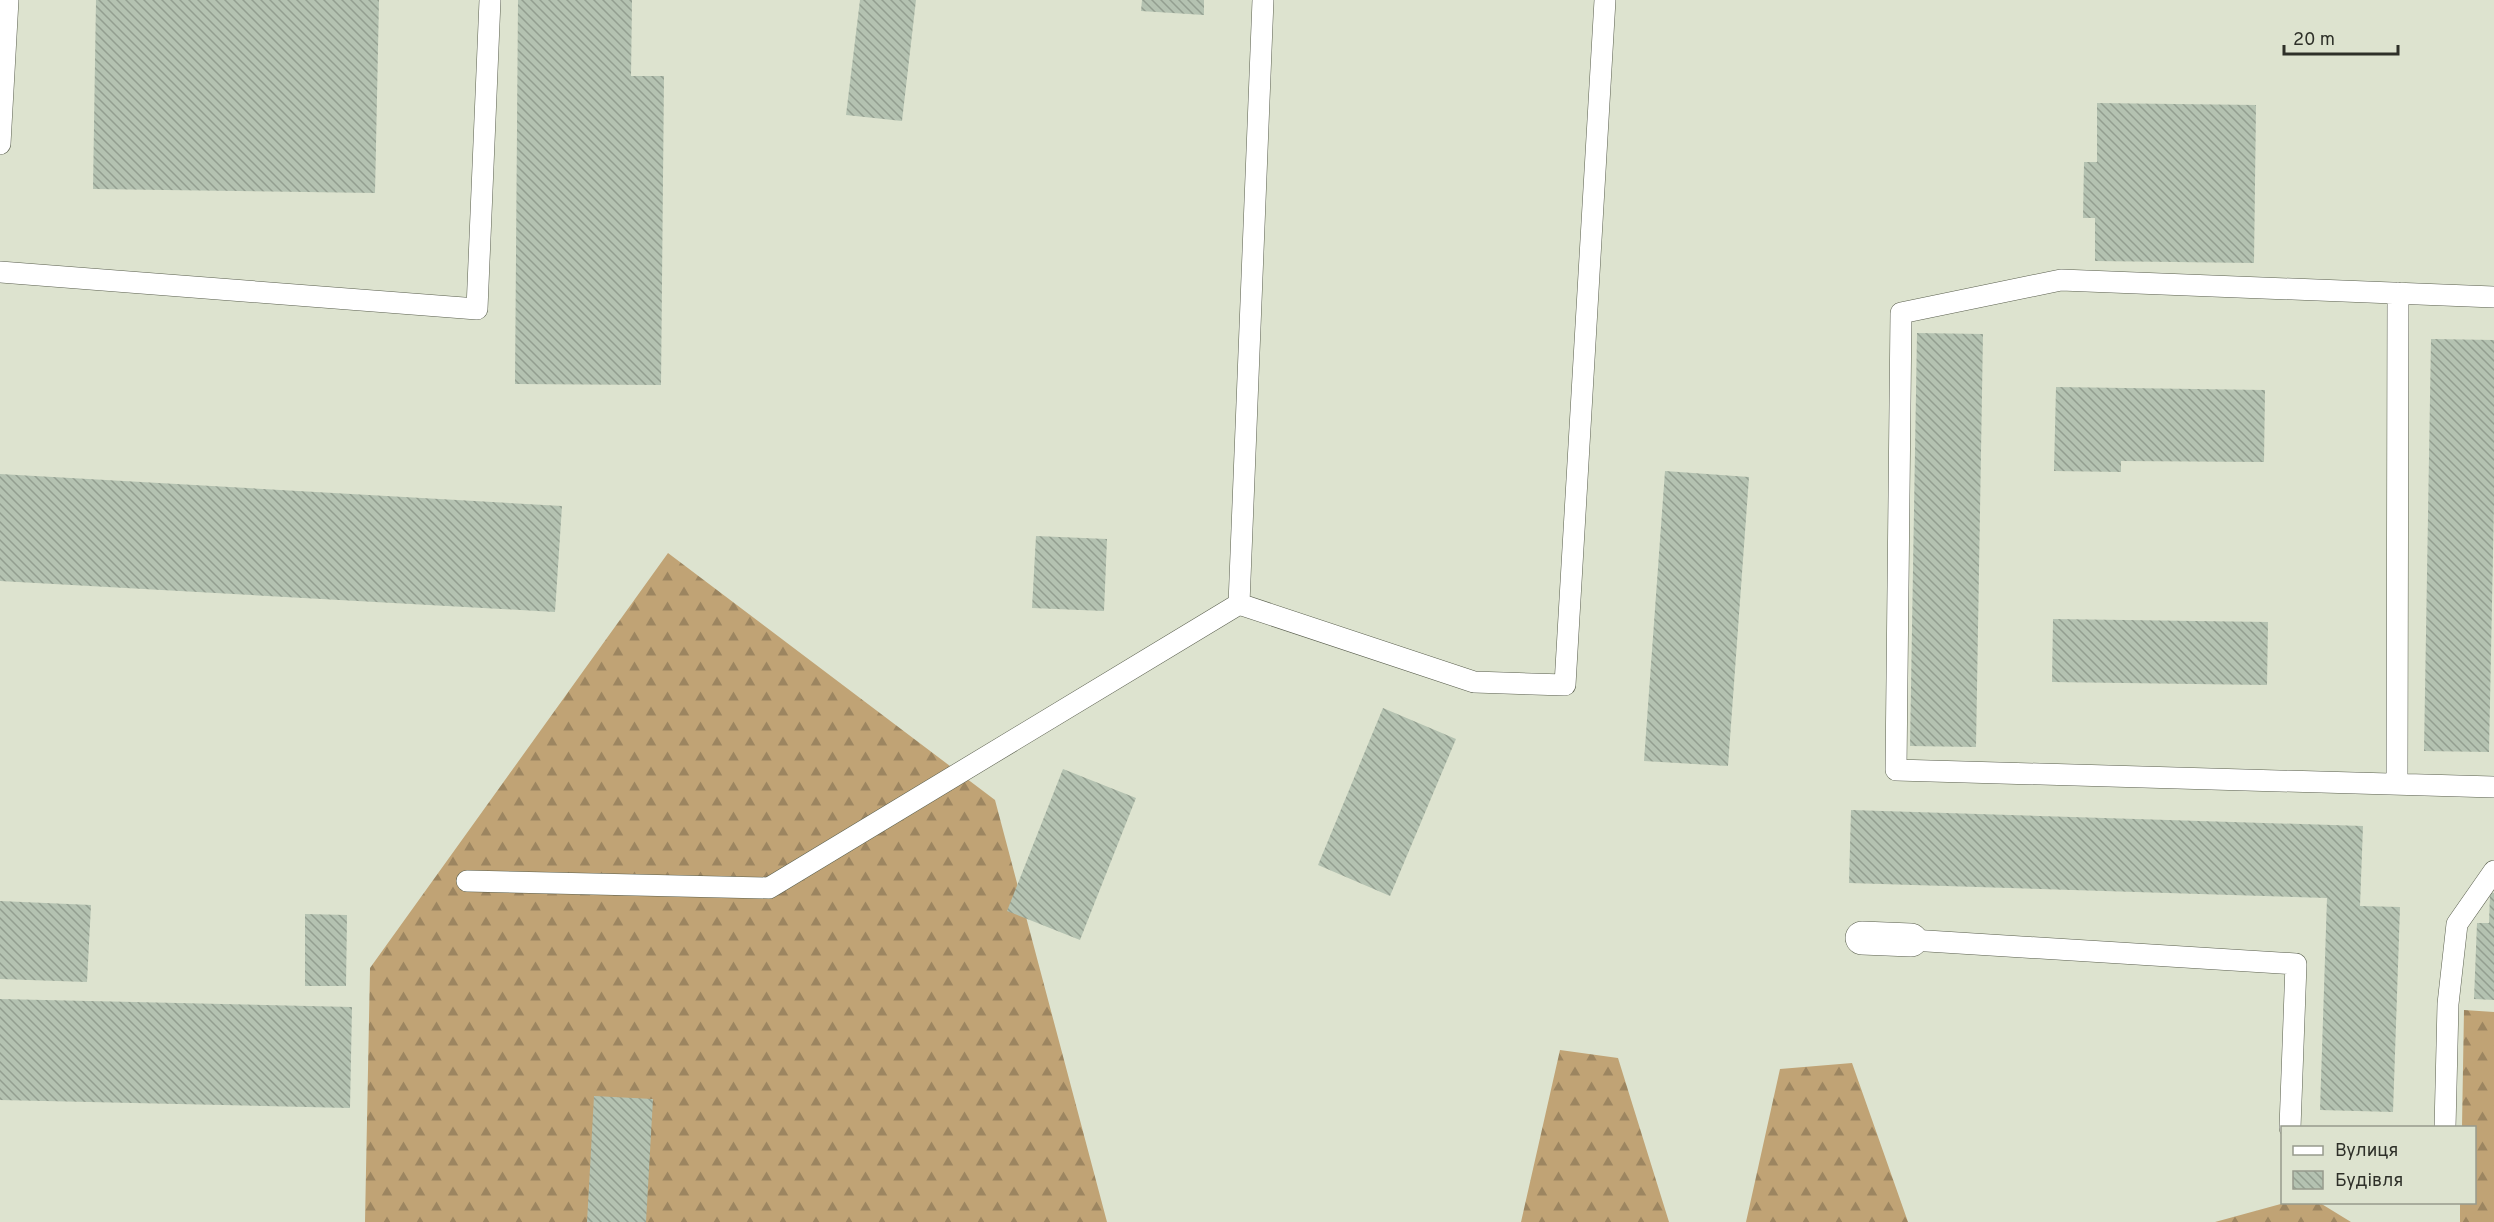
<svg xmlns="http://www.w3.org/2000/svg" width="2494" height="1222" viewBox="0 0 2494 1222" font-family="Overpass,sans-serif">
  <defs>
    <pattern id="forest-firs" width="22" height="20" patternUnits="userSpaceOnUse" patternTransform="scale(1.5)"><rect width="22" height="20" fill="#c0a375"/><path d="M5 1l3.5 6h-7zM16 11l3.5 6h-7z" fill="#9c8560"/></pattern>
    <pattern id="building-back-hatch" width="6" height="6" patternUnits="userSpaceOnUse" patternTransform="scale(1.5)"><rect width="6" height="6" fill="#b4c2b1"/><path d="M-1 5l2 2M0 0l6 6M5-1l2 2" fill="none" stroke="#939e90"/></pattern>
  </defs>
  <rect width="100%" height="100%" fill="#dde3cf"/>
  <!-- forest -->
  <path fill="url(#forest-firs)" d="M 668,553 L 995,800 L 1107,1222 L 365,1222 L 370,968 Z
    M 2464,1010 L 2494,1012 L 2494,1222 L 2460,1222 L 2460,1203 L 2474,1202 L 2474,1128 L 2462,1127 Z
    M 1560,1050 L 1618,1058 L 1669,1222 L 1521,1222 Z
    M 1852,1063 L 1908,1222 L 1746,1222 L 1780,1069 Z
    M 2288,1202 L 2320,1203 L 2351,1222 L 2215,1222 Z"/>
  <!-- building -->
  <path fill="url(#building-back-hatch)" d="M 96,0 L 379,0 L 375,193 L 93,189 Z
    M 518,0 L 632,0 L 631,76 L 664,76 L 661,385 L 515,384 Z
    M 860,0 L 916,0 L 902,121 L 846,115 Z
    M 1142,0 L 1204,0 L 1204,15 L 1141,11 Z
    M 2097,103 L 2256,105 L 2254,263 L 2095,261 L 2095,218 L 2083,218 L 2084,162 L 2097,162 Z
    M 1917,333 L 1983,334 L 1976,747 L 1910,746 Z
    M 2431,339 L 2494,340 L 2494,504 L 2489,752 L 2424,751 Z
    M 2056,387 L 2265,390 L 2264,462 L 2121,461 L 2121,472 L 2054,471 Z
    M 1665,471 L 1749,477 L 1728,766 L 1644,761 Z
    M 0,474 L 562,506 L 555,612 L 0,581 Z
    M 1036,536 L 1107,539 L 1104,611 L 1032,608 Z
    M 2053,619 L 2268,622 L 2267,685 L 2052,682 Z
    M 1383,708 L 1456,739 L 1390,896 L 1318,865 Z
    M 1063,769 L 1136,798 L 1080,940 L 1007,911 Z
    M 1851,810 L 2363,826 L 2360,906 L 2400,907 L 2393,1112 L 2320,1110 L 2327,898 L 1849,883 Z
    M 2490,893 L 2494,893 L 2494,1000 L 2474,999 L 2477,923 L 2489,923 Z
    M 0,901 L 91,905 L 87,982 L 0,979 Z
    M 305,914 L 347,915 L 346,986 L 305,986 Z
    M 0,999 L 352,1007 L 350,1108 L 0,1100 Z
    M 594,1096 L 653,1099 L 646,1222 L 587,1222 Z"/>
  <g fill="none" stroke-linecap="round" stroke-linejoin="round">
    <!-- lane casing -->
    <g stroke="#595e4d" stroke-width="22">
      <path id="lane" d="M 0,144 L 8,0
        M 0,272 L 477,309 L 490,0
        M 2494,297 L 2061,280 L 1901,313 L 1896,770 L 2494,787
        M 1239,604 L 1474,682 L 1565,685 L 1605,0
        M 2397,784 L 2398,293
        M 467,881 L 769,888 L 1239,604 L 1263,0
        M 1911,940 L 2296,964 L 2290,1128
        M 2445,1128 L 2448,1004 L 2457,924 L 2494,871"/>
    </g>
    <!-- street casing -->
    <g stroke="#595e4d" stroke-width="34">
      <path id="street" d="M 1862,938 L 1911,940"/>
    </g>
    <!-- lane -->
    <use href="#lane" stroke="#fff" stroke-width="21"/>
    <!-- street -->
    <use href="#street" stroke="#fff" stroke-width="33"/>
  </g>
  <!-- legend -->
  <rect x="2281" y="1126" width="195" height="78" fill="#dde3cf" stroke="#979b8d" stroke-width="1.5"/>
  <rect x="2293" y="1146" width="30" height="9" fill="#ffffff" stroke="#979b8d" stroke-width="1.5"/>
  <text x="2335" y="1156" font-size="18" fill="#2e3029">Вулиця</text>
  <rect x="2293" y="1171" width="30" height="18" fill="url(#building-back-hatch)" stroke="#979b8d" stroke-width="1.5"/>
  <text x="2335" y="1186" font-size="18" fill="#2e3029">Будівля</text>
  <!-- scale -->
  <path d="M2284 45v9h114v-9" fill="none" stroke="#2e3029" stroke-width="3"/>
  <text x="2293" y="45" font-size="18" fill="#2e3029" stroke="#dde3cf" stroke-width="4.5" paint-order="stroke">20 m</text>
</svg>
